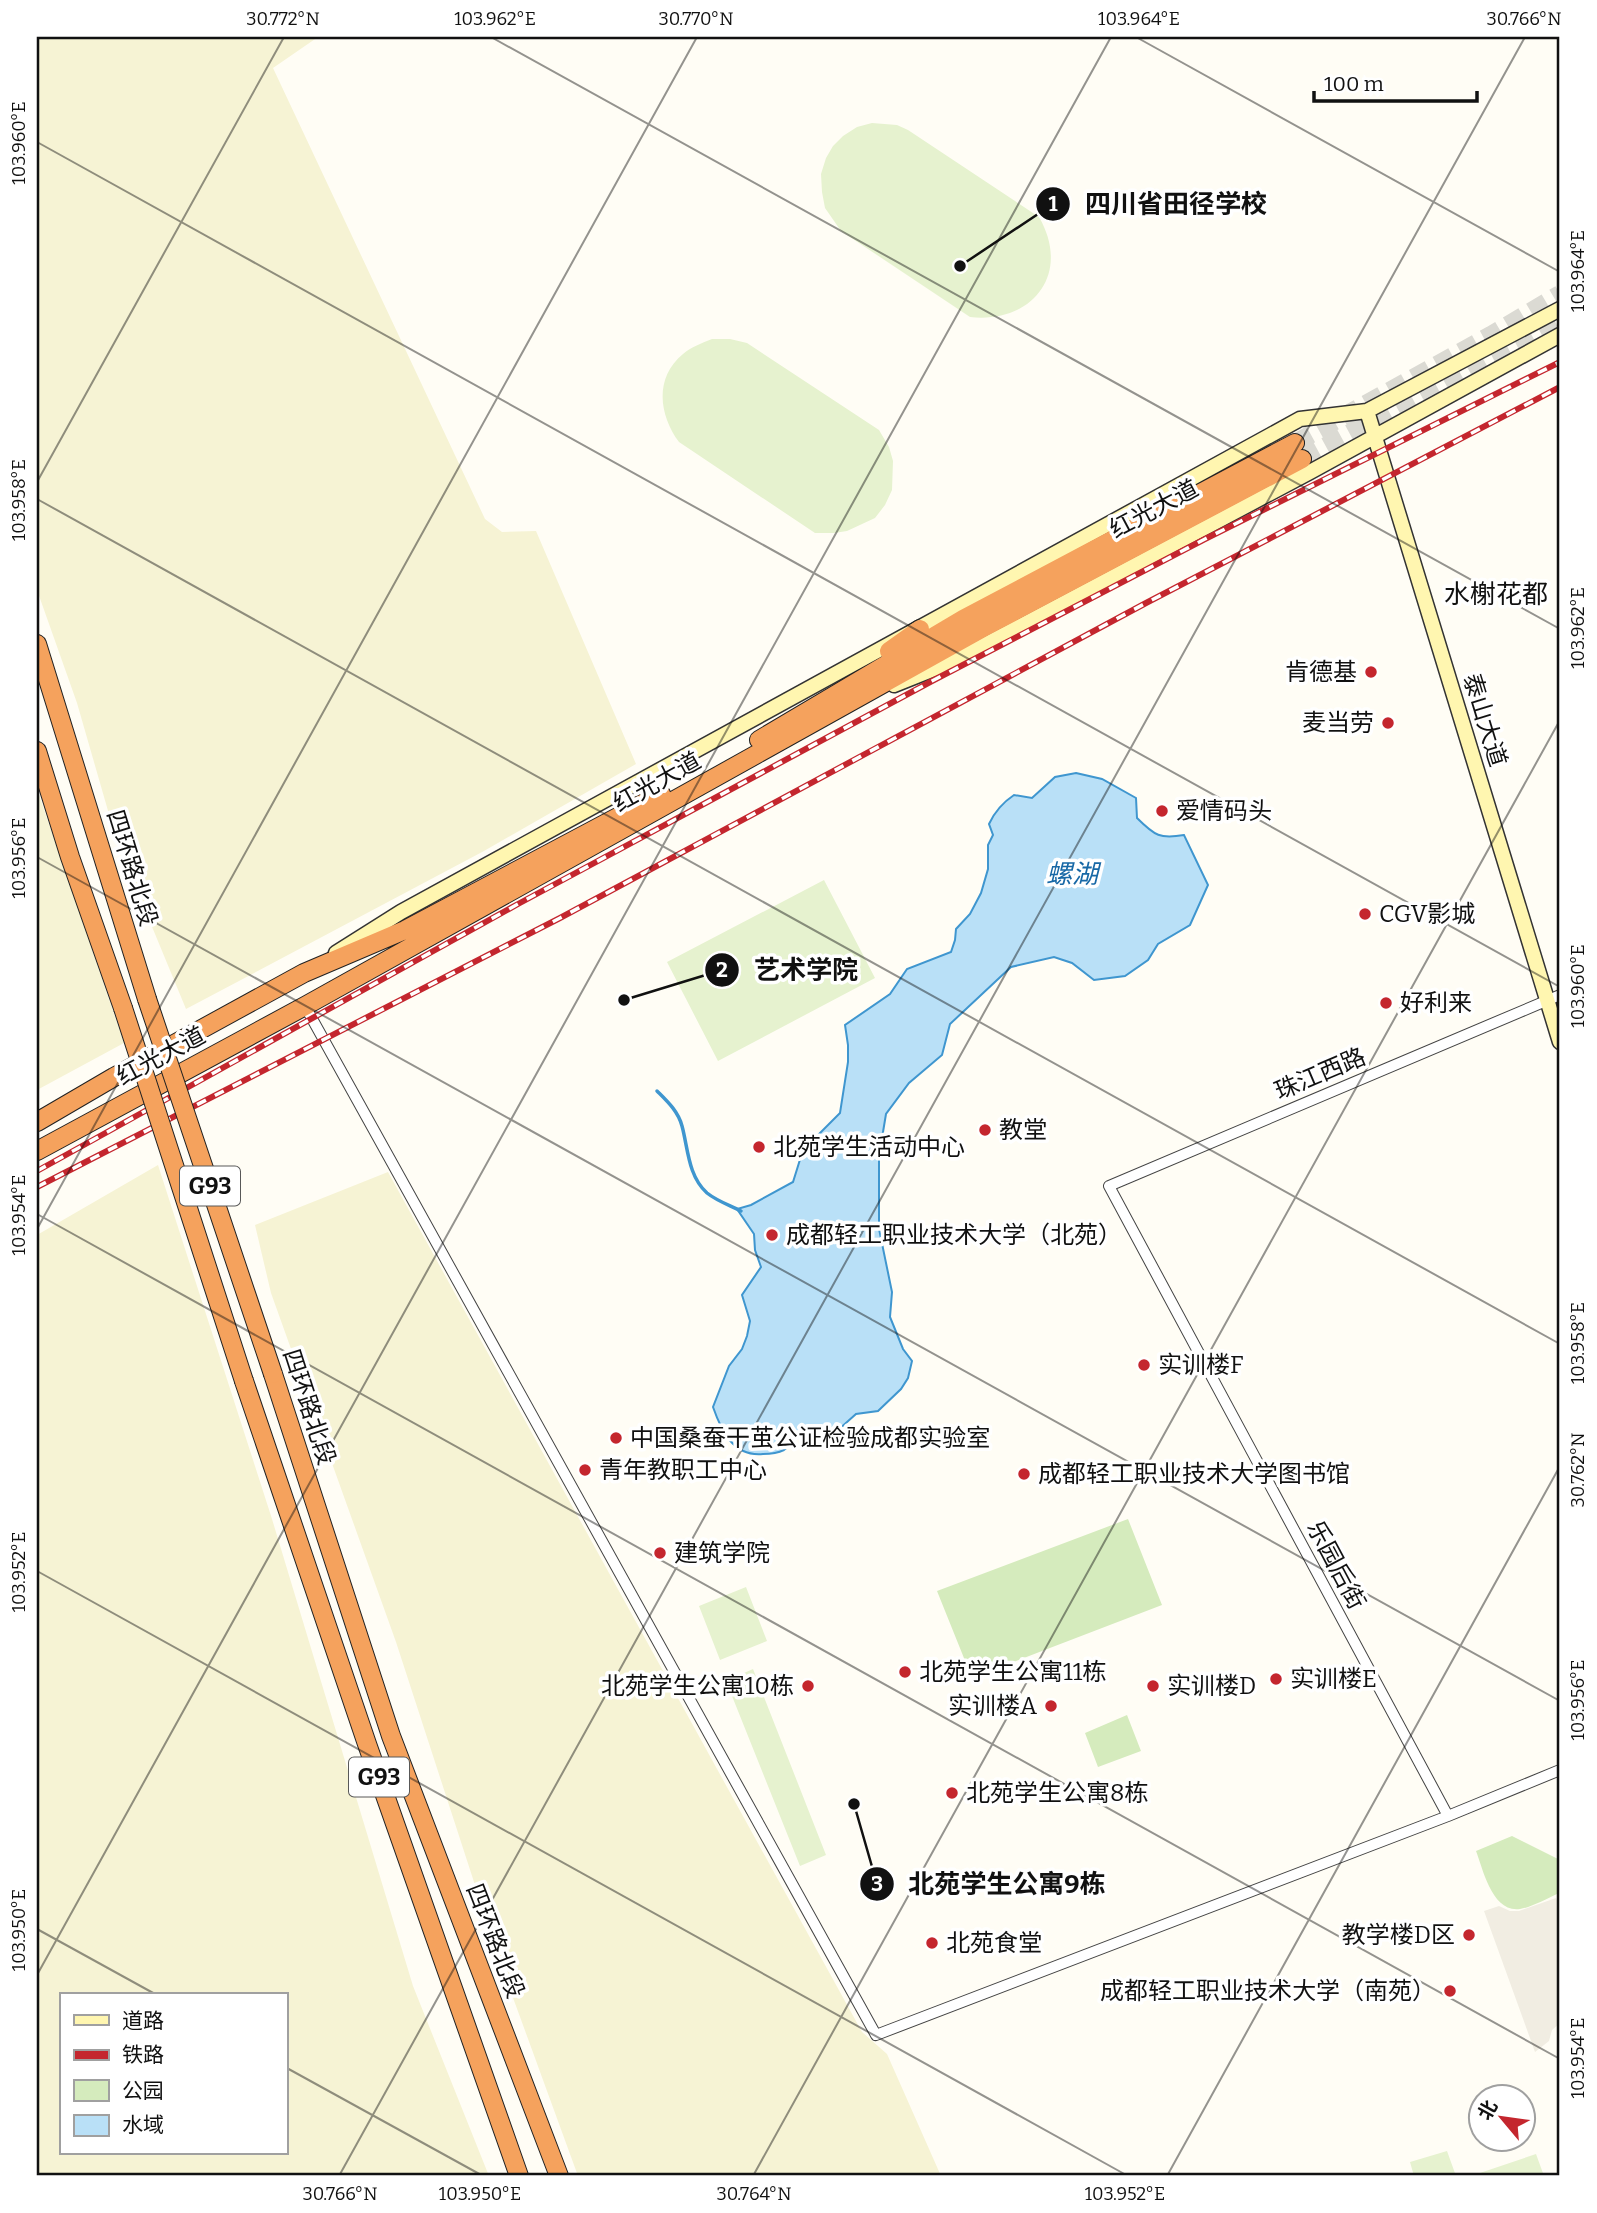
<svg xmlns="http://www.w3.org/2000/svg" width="1597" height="2213" viewBox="0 0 1597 2213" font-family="Bitter,'Noto Sans SC',serif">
  <rect width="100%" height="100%" fill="#fffdf5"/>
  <!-- farmland -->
  <path fill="#f6f3d4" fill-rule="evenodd" d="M 37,37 L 318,37 L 273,68 L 485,519 L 502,532 L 536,531 L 636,764 L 484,851 L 186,1009 L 117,842 L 77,703 L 37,590 Z
    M 37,789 L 124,1043 L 37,1090 Z
    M 158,1165 L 272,1519 L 413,1986 L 489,2176 L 37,2176 L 37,1235 ZM 61,1994 L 285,1994 L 285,2152 L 61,2152 Z
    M 388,1172 L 862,2032 L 887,2054 L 941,2176 L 578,2176 L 500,1962 L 396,1642 L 271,1293 L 255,1225 Z"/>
  <!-- green -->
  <path fill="#d5ebbd" d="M 1128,1519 L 1162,1605 L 972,1678 L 937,1591 Z
    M 1127,1715 L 1141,1751 L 1098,1767 L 1085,1733 Z
    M 1512,1836 L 1560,1860 L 1560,1903 L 1557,1894 C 1546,1899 1532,1907 1520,1909 C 1492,1913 1483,1869 1476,1851 Z"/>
  <!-- pitch -->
  <path fill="#e6f2cf" d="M 872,123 L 897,125 L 908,130 L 1039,217 C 1072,274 1032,324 970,317 L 841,231 L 825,208 L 822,192 L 821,174 L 826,158 L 833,146 L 843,136 L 857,127 Z
    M 712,339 L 730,339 L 747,343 L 879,430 L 889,447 L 893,461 L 892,490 L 885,505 L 875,518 L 847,531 L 834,533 L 815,533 L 679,442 C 659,415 654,378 683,354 C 691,347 702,343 712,339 Z
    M 824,880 L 875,978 L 718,1061 L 667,962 Z
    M 746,1587 L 767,1641 L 720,1660 L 699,1606 Z
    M 753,1669 L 826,1855 L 800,1866 L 726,1681 Z
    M 1447,2151 L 1456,2176 L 1414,2176 L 1410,2162 Z
    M 1536,2154 L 1544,2176 L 1471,2176 Z"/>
  <!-- plaza -->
  <path fill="#f1ede2" d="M 1556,1898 L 1560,1907 L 1560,2023 L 1552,2030 L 1549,2041 L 1535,2052 L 1484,1911 L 1499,1906 L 1510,1911 L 1519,1911 Z"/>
  <!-- water -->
  <path fill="#b9e0f7" stroke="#3f96cf" stroke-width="2" d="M 1076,773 L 1102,779 L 1136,798 L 1137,818 C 1155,836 1160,839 1184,835 L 1208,885 L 1190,925 L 1158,944 L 1148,960 L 1125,976 L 1094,980 L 1072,963 L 1054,957 L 1011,967 L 950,1024 L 942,1055 L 909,1083 L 886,1114 L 879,1156 L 879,1229 L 892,1292 L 890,1317 L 903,1349 L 912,1361 L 908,1378 L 901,1389 L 878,1411 L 856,1414 L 837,1431 C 819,1429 807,1430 792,1442 C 789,1445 787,1448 784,1450 C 778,1453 769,1454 763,1454 C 733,1457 721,1430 713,1407 L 729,1366 L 742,1349 L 747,1336 L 750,1321 L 742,1295 L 761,1267 L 755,1250 L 754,1234 L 737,1209 L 751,1205 L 793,1182 L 803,1150 L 840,1113 L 848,1062 L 848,1045 L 845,1025 L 890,994 L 907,969 L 951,952 L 955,940 L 956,929 L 970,914 L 981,893 L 988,869 L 988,845 L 993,835 L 989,824 C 995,811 1002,803 1014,795 L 1032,798 L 1055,777 Z"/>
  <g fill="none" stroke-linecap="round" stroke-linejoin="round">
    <!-- stream -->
    <path stroke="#3f96cf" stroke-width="3.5" d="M 657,1091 C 667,1101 678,1111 682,1126 C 688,1148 688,1176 707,1193 C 717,1201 729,1205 741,1211"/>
    <!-- highway-tunnel -->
    <path stroke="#dbdad3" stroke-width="18" stroke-dasharray="18 9" stroke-linecap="butt" d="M 1295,443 L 1491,335 L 1560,294
      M 1302,459 L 1560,319"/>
    <!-- street casing -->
    <g stroke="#444" stroke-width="12">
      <path id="street" d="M 305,1006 L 876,2035 L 1448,1816 L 1560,1770
        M 1448,1816 L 1109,1186 L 1560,995"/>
    </g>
    <!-- secondary casing -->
    <g stroke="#333" stroke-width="17">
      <path id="secondary" d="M 1367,411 L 1560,1042
        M 894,685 L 954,661 L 1310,472 L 1560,335
        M 336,953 L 401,912 L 1300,419 L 1367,411 L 1560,309"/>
    </g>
    <!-- highway casing -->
    <g stroke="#222" stroke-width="20">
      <path id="highway" d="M 37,644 L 147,999
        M 889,651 L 920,629
        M 759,740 L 963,619 L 1295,443
        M 37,751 L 70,857 L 123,1008
        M 37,1122 L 114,1077 L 304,973 L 405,930 L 661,794
        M 37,1151 L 305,1006 L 985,627 L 1302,459
        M 273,1374 L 391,1736 L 559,2176
        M 244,1381 L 367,1744 L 519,2176"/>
    </g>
    <!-- street -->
    <use href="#street" stroke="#fff" stroke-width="10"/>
    <!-- secondary -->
    <use href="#secondary" stroke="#fff6b0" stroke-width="14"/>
    <!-- highway -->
    <use href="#highway" stroke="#f5a25d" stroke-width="18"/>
    <!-- rail casing -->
    <g stroke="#c4262e" stroke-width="6">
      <path id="rail" d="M 37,1171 L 518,904 L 932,681 L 1205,539 L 1560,362
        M 37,1187 L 560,918 L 1146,603 L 1560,387"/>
    </g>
    <!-- rail -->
    <use href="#rail" stroke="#fff" stroke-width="3.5" stroke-dasharray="10" stroke-linecap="butt"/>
    <!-- highway-bridge casing -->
    <g stroke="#222" stroke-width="20" stroke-linecap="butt">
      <path id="highway-bridge" d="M 147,999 L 273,1374
        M 123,1008 L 244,1381"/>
    </g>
    <!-- highway-bridge -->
    <use href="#highway-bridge" stroke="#f5a25d" stroke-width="18"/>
  </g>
  <!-- ticks -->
  <path fill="none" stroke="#111" stroke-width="2" stroke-opacity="0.45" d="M 491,37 L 1560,629M 1136,37 L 1560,272M 37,142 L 1560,987M 37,482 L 284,37M 37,499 L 1560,1344M 37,857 L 1560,1701M 37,1214 L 1560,2059M 37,1229 L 697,37M 37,1571 L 1128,2176M 37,1929 L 155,1994M 37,1975 L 1111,37M 285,2067 L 483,2176M 339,2176 L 1525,37M 753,2176 L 1560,720M 1167,2176 L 1560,1466"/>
  <!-- markers -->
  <g fill="#c4262e" stroke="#fff" stroke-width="2.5">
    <circle cx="1371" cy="672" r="7"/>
    <circle cx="1388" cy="723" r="7"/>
    <circle cx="1162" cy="811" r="7"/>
    <circle cx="1365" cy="914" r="7"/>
    <circle cx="1386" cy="1003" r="7"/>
    <circle cx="985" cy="1130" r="7"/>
    <circle cx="759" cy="1147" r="7"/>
    <circle cx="772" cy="1235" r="7"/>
    <circle cx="1144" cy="1365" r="7"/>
    <circle cx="616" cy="1438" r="7"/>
    <circle cx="585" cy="1470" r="7"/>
    <circle cx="1024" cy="1474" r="7"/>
    <circle cx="660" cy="1553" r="7"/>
    <circle cx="905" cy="1672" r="7"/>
    <circle cx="1276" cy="1679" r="7"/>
    <circle cx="808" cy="1686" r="7"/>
    <circle cx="1153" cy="1686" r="7"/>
    <circle cx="1051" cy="1706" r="7"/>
    <circle cx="952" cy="1793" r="7"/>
    <circle cx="1469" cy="1935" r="7"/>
    <circle cx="932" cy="1943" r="7"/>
    <circle cx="1450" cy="1991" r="7"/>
  </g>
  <g text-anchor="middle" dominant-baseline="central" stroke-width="7" stroke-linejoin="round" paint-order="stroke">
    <!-- shield labels -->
    <g fill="#fff" stroke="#585858" stroke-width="2">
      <rect x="180" y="1166.5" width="60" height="39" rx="5"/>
      <rect x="349" y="1757.5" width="60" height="39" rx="5"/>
    </g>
    <g font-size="23" font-weight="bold" fill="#111">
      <text x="210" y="1186">G93</text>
      <text x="379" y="1777">G93</text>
    </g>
    <!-- street labels -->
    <g font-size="24" fill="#111" stroke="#fff">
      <text transform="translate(1154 509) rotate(-28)">红光大道</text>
      <text transform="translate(1485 720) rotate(73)">泰山大道</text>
      <text transform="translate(657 782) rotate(-29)">红光大道</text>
      <text transform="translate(132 868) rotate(73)">四环路北段</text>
      <text transform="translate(161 1056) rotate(-28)">红光大道</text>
      <text transform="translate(1320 1074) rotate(-23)">珠江西路</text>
      <text transform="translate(309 1407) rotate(72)">四环路北段</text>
      <text transform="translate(1336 1565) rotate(62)">乐园后街</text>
      <text transform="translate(495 1941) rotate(69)">四环路北段</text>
    </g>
    <!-- poi labels -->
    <g font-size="24" fill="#111" stroke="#fff" text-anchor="start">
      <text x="1357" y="672" text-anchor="end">肯德基</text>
      <text x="1374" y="723" text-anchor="end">麦当劳</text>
      <text x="1176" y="811">爱情码头</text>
      <text x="1379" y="914">CGV影城</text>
      <text x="1400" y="1003">好利来</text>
      <text x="999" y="1130">教堂</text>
      <text x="773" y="1147">北苑学生活动中心</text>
      <text x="786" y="1235">成都轻工职业技术大学（北苑）</text>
      <text x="1158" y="1365">实训楼F</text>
      <text x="630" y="1438">中国桑蚕干茧公证检验成都实验室</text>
      <text x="599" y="1470">青年教职工中心</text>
      <text x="1038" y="1474">成都轻工职业技术大学图书馆</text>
      <text x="674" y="1553">建筑学院</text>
      <text x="919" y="1672">北苑学生公寓11栋</text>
      <text x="1290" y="1679">实训楼E</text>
      <text x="794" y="1686" text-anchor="end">北苑学生公寓10栋</text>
      <text x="1167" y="1686">实训楼D</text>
      <text x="1037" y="1706" text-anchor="end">实训楼A</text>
      <text x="966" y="1793">北苑学生公寓8栋</text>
      <text x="1455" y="1935" text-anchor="end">教学楼D区</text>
      <text x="946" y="1943">北苑食堂</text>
      <text x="1436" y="1991" text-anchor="end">成都轻工职业技术大学（南苑）</text>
    </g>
    <!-- neighbourhood labels -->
    <g font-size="26" fill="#111" stroke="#fff">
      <text x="1496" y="594">水榭花都</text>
    </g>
    <!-- water labels -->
    <g font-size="26" font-style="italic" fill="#1768a6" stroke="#fff">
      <text x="1072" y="874">螺湖</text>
    </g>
  </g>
  <!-- callouts -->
  <path fill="none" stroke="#111" stroke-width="2.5" d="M960 266L1053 204M624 1000L722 970M854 1804L877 1884"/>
  <g fill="#111" stroke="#fff" stroke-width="2.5">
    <circle cx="960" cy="266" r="7"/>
    <circle cx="624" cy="1000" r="7"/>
    <circle cx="854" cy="1804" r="7"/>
    <circle cx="1053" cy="204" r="18"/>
    <circle cx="722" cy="970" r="18"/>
    <circle cx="877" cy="1884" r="18"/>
  </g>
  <g font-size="21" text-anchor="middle" font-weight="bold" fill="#fff">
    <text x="1053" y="211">1</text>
    <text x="722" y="977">2</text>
    <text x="877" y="1891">3</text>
  </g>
  <g font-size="26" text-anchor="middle" font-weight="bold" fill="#111" stroke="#fff" stroke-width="7" stroke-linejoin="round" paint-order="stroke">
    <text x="1176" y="213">四川省田径学校</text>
    <text x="806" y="979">艺术学院</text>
    <text x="1007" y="1893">北苑学生公寓9栋</text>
  </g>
  <!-- border -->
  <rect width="1597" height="2213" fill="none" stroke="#ffffff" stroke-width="77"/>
  <!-- legend -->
  <rect x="60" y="1993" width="228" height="161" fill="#ffffff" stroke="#a0a0a0" stroke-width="2"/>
  <rect x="74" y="2015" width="35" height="10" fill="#fff6b0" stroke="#a0a0a0" stroke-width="2"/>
  <text x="122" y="2028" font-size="21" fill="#111111">道路</text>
  <rect x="74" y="2050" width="35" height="10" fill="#c4262e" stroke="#a0a0a0" stroke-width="2"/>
  <text x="122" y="2062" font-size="21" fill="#111111">铁路</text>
  <rect x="74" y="2080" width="35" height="21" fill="#d5ebbd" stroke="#a0a0a0" stroke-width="2"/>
  <text x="122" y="2098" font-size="21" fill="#111111">公园</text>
  <rect x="74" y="2115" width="35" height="21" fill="#b9e0f7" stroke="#a0a0a0" stroke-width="2"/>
  <text x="122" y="2132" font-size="21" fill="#111111">水域</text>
  <!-- north arrow -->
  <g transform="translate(1502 2118) rotate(299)"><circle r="33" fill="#ffffff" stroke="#a0a0a0" stroke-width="2"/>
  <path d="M0-5L12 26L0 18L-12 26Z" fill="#c4262e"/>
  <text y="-10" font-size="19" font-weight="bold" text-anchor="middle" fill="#111111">北</text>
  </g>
  <!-- scale -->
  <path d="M1314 91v10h163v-10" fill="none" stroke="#111111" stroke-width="3.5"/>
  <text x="1324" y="91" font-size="21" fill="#111111" stroke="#ffffff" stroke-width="5" paint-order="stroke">100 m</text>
  <rect x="38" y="38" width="1520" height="2136" fill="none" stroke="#111" stroke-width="2.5"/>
  <g font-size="18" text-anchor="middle" fill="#111">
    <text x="283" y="25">30.772°N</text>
    <text x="495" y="25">103.962°E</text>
    <text x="696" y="25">30.770°N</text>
    <text x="1139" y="25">103.964°E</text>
    <text x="1524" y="25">30.766°N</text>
    <text transform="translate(19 143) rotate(-90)" y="6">103.960°E</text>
    <text transform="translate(1578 271) rotate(-90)" y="6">103.964°E</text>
    <text transform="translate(19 500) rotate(-90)" y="6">103.958°E</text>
    <text transform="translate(1578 628) rotate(-90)" y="6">103.962°E</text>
    <text transform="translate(19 858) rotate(-90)" y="6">103.956°E</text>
    <text transform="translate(1578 986) rotate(-90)" y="6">103.960°E</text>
    <text transform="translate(19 1215) rotate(-90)" y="6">103.954°E</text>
    <text transform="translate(1578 1343) rotate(-90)" y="6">103.958°E</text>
    <text transform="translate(1578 1470) rotate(-90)" y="6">30.762°N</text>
    <text transform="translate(19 1572) rotate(-90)" y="6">103.952°E</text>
    <text transform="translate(1578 1700) rotate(-90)" y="6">103.956°E</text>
    <text transform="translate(19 1930) rotate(-90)" y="6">103.950°E</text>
    <text transform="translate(1578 2058) rotate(-90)" y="6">103.954°E</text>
    <text x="340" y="2200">30.766°N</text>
    <text x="480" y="2200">103.950°E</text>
    <text x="754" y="2200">30.764°N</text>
    <text x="1125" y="2200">103.952°E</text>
  </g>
</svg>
